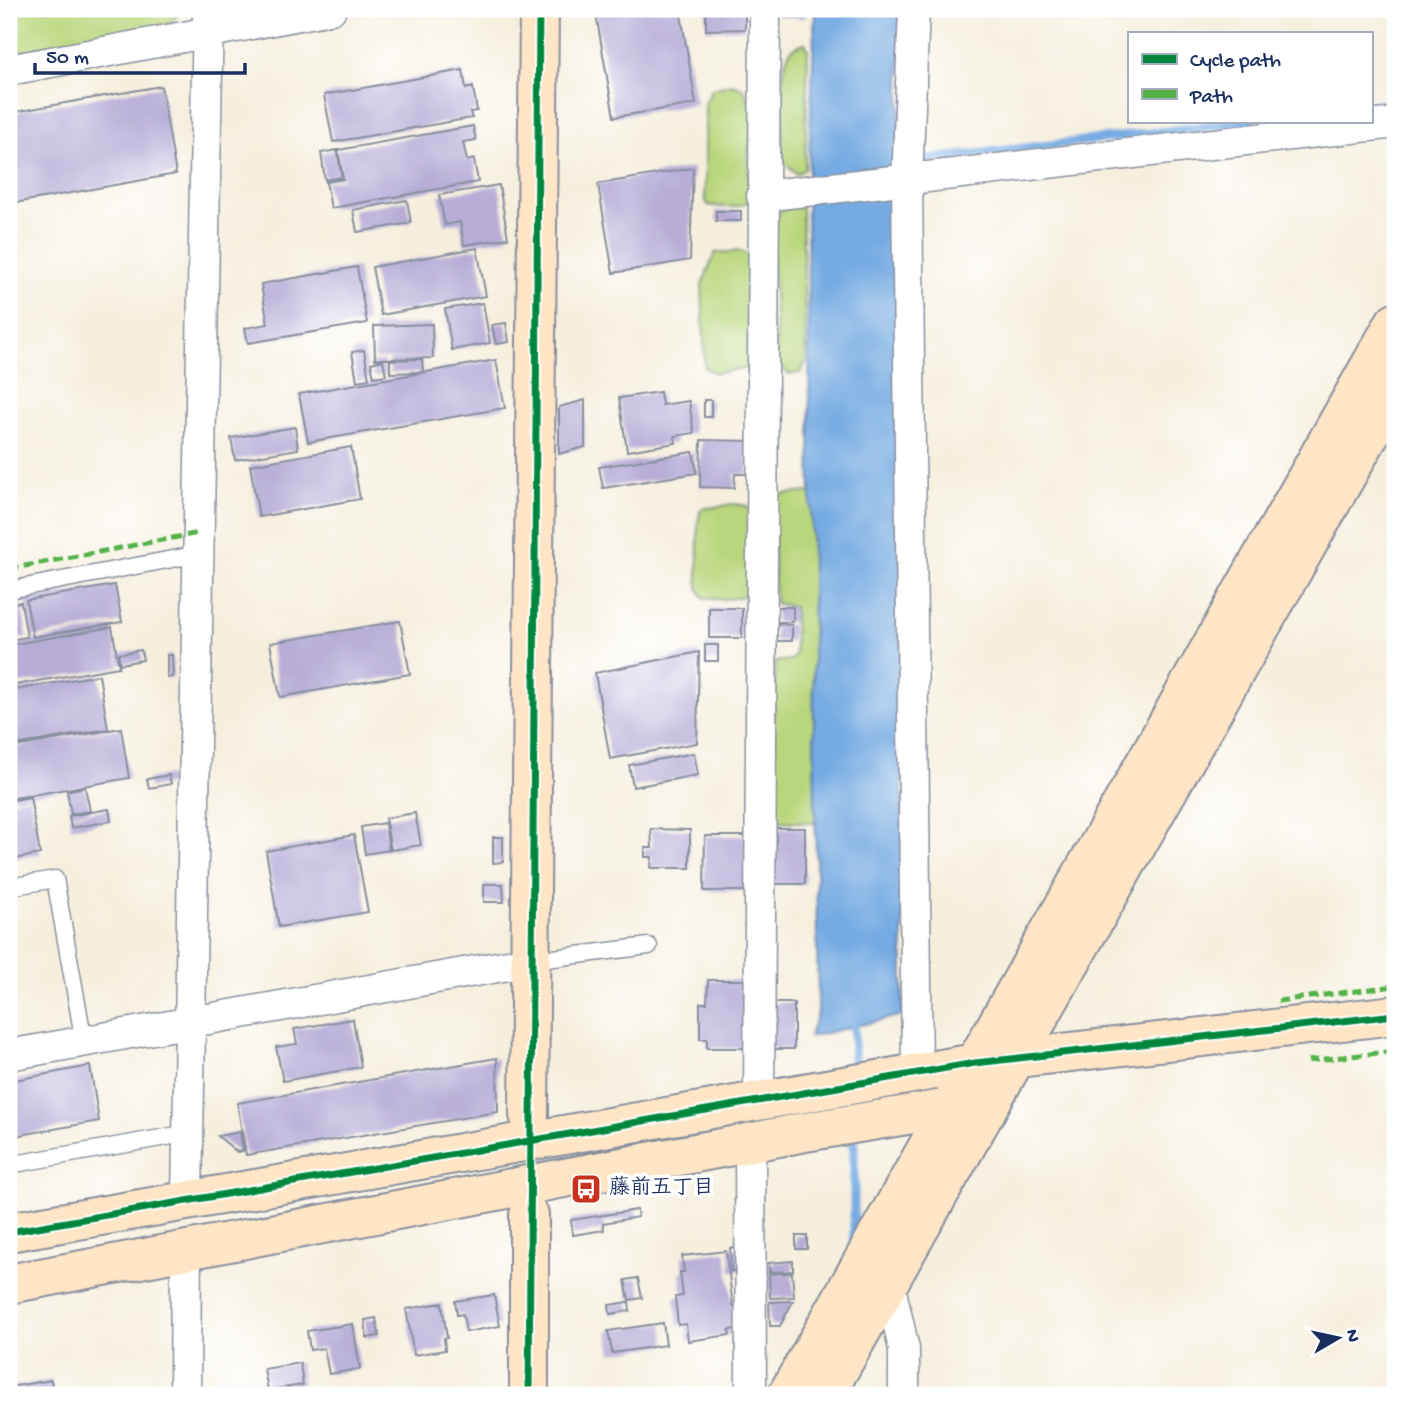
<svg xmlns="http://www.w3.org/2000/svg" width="1404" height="1404" viewBox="0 0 1404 1404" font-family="'Gochi Hand','Klee One',sans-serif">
  <rect width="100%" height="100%" fill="#fff"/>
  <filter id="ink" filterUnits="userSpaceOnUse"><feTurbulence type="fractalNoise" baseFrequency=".0143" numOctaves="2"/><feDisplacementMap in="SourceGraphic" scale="14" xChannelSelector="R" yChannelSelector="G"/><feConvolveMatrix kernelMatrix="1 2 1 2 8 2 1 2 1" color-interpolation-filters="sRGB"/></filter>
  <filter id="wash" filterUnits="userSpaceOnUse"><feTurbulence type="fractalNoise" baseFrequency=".00686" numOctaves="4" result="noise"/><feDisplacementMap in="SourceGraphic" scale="28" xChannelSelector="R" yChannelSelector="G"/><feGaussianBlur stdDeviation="1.57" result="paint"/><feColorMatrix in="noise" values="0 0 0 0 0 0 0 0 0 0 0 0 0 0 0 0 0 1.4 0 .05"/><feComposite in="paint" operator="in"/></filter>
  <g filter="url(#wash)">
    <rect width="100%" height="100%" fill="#f6efde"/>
    <!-- green -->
    <path fill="#b9d67c" stroke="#6a826d" stroke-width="2" d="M 9,9 L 185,9 L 168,24 L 9,54 Z
      M 805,43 L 808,49 L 805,169 L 797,174 L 783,161 C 783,138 779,74 788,55 C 791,48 798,45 805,43 Z
      M 731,84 L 743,88 L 755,113 L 748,155 L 749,201 C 736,210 723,207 708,205 L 705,198 L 705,103 L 712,89 Z
      M 795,205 L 802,207 L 806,362 L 800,373 L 788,374 L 777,361 L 771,221 L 783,209 Z
      M 742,251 L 749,256 L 755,355 L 748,368 L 716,373 L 705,368 L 702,285 L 715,253 Z
      M 811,492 L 815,823 L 777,821 L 771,812 L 775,662 L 791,660 L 795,655 L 794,607 L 775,603 L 773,495 Z
      M 735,504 L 747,506 L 754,519 L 752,592 C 741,600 715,601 703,597 L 698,587 L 698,522 L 701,509 Z"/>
    <!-- water -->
    <path fill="#74aae2" stroke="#486ca0" stroke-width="2" d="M 815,9 L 900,9 L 903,1015 L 809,1037 L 818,1012 L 807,211 Z"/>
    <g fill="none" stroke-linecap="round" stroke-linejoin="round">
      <!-- stream -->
      <path stroke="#74aae2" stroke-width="9" d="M 1371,106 L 1395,103
        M 923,160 L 1251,121
        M 854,1074 L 854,1015
        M 854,1249 L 854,1134
        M 853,1395 L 853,1372"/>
    </g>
    <g id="blocks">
      <!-- building -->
      <path fill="#b7add7" d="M 628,9 L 680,9 L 696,104 L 614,117 L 596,14 Z
        M 706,9 L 745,9 L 745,29 L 706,30 Z
        M 777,9 L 806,9 L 805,18 L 777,16 Z
        M 463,70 L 466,89 L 473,87 L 477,111 L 470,112 L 472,118 L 333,142 L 324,95 Z
        M 161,86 L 176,174 L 9,204 L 9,113 Z
        M 473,126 L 476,140 L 463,142 L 467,161 L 474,159 L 478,182 L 331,208 L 326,182 L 343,179 L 338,150 Z
        M 337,150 L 342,177 L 325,180 L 321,153 Z
        M 693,168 L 690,260 L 613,273 L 598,184 Z
        M 499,185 L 508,238 L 464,245 L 460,222 L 445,225 L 439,195 Z
        M 407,200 L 411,223 L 357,232 L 353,210 Z
        M 716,211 L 741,211 L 741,221 L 716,221 Z
        M 477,248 L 486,296 L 381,315 L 372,267 Z
        M 357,267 L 367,323 L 248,343 L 245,328 L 268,324 L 261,284 Z
        M 483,303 L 490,343 L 452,350 L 445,309 Z
        M 506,323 L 509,342 L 496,344 L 492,325 Z
        M 432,324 L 433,358 L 375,359 L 374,326 Z
        M 364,350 L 369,379 L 357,381 L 352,352 Z
        M 422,359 L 423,372 L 390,373 L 390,360 Z
        M 383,360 L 386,375 L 374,377 L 371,363 Z
        M 496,360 L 505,408 L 308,442 L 299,394 Z
        M 660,392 L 662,405 L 689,401 L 694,433 L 675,436 L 676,443 L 627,451 L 619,398 Z
        M 585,400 L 585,447 L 559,454 L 559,407 Z
        M 704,400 L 711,400 L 711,417 L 704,417 Z
        M 295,427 L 298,449 L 235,460 L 231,438 Z
        M 701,440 L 749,441 L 748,474 L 735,474 L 734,488 L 700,487 Z
        M 351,447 L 360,499 L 259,517 L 250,465 Z
        M 693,452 L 697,473 L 603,488 L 599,467 Z
        M 115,585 L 122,622 L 33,637 L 26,600 Z
        M 21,602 L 27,637 L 9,640 L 9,604 Z
        M 776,607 L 793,607 L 793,622 L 776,622 Z
        M 709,608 L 742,608 L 742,638 L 709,638 Z
        M 400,621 L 410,674 L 280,697 L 270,643 Z
        M 775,624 L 792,625 L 792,641 L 775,641 Z
        M 112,627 L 119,667 L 9,686 L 9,645 Z
        M 705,645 L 718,645 L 718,661 L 705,661 Z
        M 141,650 L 143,660 L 120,664 L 118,654 Z
        M 699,652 L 697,743 L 610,759 L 595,673 Z
        M 167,655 L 172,655 L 173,677 L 167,678 Z
        M 99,675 L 108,729 L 9,746 L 9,691 Z
        M 121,728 L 129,778 L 9,799 L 9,748 Z
        M 694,753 L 698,775 L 633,787 L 629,765 Z
        M 169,775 L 171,784 L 149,788 L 147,779 Z
        M 85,787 L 90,811 L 71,814 L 67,791 Z
        M 30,797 L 40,854 L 9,860 L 9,801 Z
        M 109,809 L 111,821 L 71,828 L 69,816 Z
        M 415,813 L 421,845 L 391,850 L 385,818 Z
        M 385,823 L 389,850 L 365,854 L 361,827 Z
        M 771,828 L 805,828 L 805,884 L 771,884 Z
        M 651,829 L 690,830 L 690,868 L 651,868 L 652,857 L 645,857 L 645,848 L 652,848 Z
        M 354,835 L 368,912 L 279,927 L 266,851 Z
        M 705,836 L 750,836 L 750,891 L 704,891 Z
        M 493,837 L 503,837 L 503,862 L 493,863 Z
        M 484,884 L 503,884 L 504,902 L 484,902 Z
        M 708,980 L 749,980 L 748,1026 L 744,1026 L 744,1048 L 707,1048 L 707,1039 L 700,1039 L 700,1003 L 707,1003 Z
        M 771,1003 L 794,1003 L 794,1049 L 771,1049 Z
        M 353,1019 L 361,1067 L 283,1081 L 276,1047 L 297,1044 L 294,1029 Z
        M 497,1058 L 498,1112 L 246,1155 L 237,1103 Z
        M 90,1066 L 99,1121 L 9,1137 L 9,1081 Z
        M 240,1132 L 243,1151 L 237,1152 L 218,1136 Z
        M 637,1210 L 638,1217 L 603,1223 L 604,1230 L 573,1235 L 571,1220 Z
        M 796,1236 L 807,1236 L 807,1249 L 796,1249 Z
        M 730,1248 L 739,1248 L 740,1271 L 731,1271 Z
        M 726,1251 L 733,1306 L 739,1306 L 742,1328 L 729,1330 L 730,1335 L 688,1341 L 686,1324 L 678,1325 L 675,1297 L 683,1296 L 680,1272 L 684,1272 L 682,1256 Z
        M 793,1261 L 793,1271 L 769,1272 L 769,1263 Z
        M 792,1273 L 794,1297 L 770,1298 L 769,1274 Z
        M 638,1278 L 642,1298 L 629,1300 L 625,1280 Z
        M 494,1295 L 500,1326 L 466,1332 L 463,1314 L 457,1315 L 455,1301 Z
        M 793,1301 L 780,1326 L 770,1326 L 769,1302 Z
        M 629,1302 L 630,1311 L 610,1314 L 609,1305 Z
        M 442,1303 L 447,1338 L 444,1338 L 445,1350 L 414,1355 L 406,1309 Z
        M 376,1318 L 379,1336 L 367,1338 L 365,1320 Z
        M 663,1323 L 666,1345 L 612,1353 L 608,1331 Z
        M 353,1324 L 360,1369 L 329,1374 L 324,1348 L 310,1350 L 307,1331 Z
        M 300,1363 L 303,1385 L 268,1390 L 264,1369 Z
        M 51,1380 L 54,1395 L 9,1395 L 9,1387 Z"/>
    </g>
  </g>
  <g filter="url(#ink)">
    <use href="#blocks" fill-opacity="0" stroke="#888f9e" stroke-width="2"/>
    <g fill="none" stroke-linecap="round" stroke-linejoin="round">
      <!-- lane casing -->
      <g stroke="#888f9e" stroke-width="19">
        <path id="lane" d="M 9,590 L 199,554
          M 9,887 L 55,879 L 84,1042
          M 530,961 L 649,946
          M 9,1165 L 189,1133"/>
      </g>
      <!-- street casing -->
      <g stroke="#888f9e" stroke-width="33">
        <path id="street" d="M 914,9 L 907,181 L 917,1072
          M 9,70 L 331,9
          M 762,196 L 1395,123
          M 9,1055 L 530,961
          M 759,1099 L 765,9
          M 750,1143 L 751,1391 L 755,1395
          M 187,1198 L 208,9
          M 889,1282 L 904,1349 L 904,1395
          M 185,1395 L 186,1251"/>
      </g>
      <!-- secondary casing -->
      <g stroke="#888f9e" stroke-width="42">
        <path id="secondary" d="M 529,1115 L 539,9
          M 9,1232 L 975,1063 L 1395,1015
          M 9,1284 L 805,1132 L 967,1105
          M 529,1395 L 529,1215
          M 787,1395 L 1395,322
          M 825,1395 L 1395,390"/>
      </g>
      <!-- lane -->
      <use href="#lane" stroke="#fff" stroke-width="16"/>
      <!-- street -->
      <use href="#street" stroke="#fff" stroke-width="30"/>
      <!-- secondary -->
      <use href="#secondary" stroke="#fee5c5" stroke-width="38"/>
      <!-- quiet -->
      <path stroke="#55b248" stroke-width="5" stroke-dasharray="10 5" stroke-linecap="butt" d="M 9,569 L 199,533
        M 1278,1001 L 1395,986
        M 1308,1061 L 1395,1051"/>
      <!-- cycleway casing -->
      <g stroke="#fff" stroke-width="11">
        <path id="cycleway" d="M 9,1232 L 975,1063 L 1395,1015
          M 529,1395 L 539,9"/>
      </g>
      <!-- cycleway -->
      <use href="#cycleway" stroke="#00873e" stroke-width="7"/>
    </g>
  </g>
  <!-- icons -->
  <defs>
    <g id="bus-square" transform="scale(1.575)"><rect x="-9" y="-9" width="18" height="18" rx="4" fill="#c8321e" stroke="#fff"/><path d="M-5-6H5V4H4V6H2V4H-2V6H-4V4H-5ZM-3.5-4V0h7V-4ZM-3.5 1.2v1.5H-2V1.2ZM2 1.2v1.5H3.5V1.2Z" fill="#fff"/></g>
  </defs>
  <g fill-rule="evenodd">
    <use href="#bus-square" x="586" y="1189"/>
  </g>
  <g text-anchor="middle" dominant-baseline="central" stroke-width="7" stroke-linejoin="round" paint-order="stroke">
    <!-- poi labels -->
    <g font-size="21" font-weight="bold" fill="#1b2f5e" stroke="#fff" text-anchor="start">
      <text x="609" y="1189">藤前五丁目</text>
    </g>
  </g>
  <!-- margin -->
  <rect width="1404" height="1404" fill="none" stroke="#fff" stroke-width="35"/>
  <!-- legend -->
  <rect x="1128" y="32" width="245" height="91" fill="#ffffff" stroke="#a4acbf" stroke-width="2"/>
  <rect x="1142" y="54" width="35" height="10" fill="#00873e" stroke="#a4acbf" stroke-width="2"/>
  <text x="1190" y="66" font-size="21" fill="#1b2f5e">Cycle path</text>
  <rect x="1142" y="89" width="35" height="10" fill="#55b248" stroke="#a4acbf" stroke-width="2"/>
  <text x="1190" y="102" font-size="21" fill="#1b2f5e">Path</text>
  <!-- north arrow -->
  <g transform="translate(1338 1338) rotate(81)" stroke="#ffffff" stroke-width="5" paint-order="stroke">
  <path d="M0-5L12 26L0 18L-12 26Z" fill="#1b2f5e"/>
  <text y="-10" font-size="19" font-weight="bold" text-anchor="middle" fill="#1b2f5e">N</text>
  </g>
  <!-- scale -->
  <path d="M35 63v10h210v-10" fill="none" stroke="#1b2f5e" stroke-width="3.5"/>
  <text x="46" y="63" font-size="21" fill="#1b2f5e" stroke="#ffffff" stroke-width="5" paint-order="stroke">50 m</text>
</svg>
